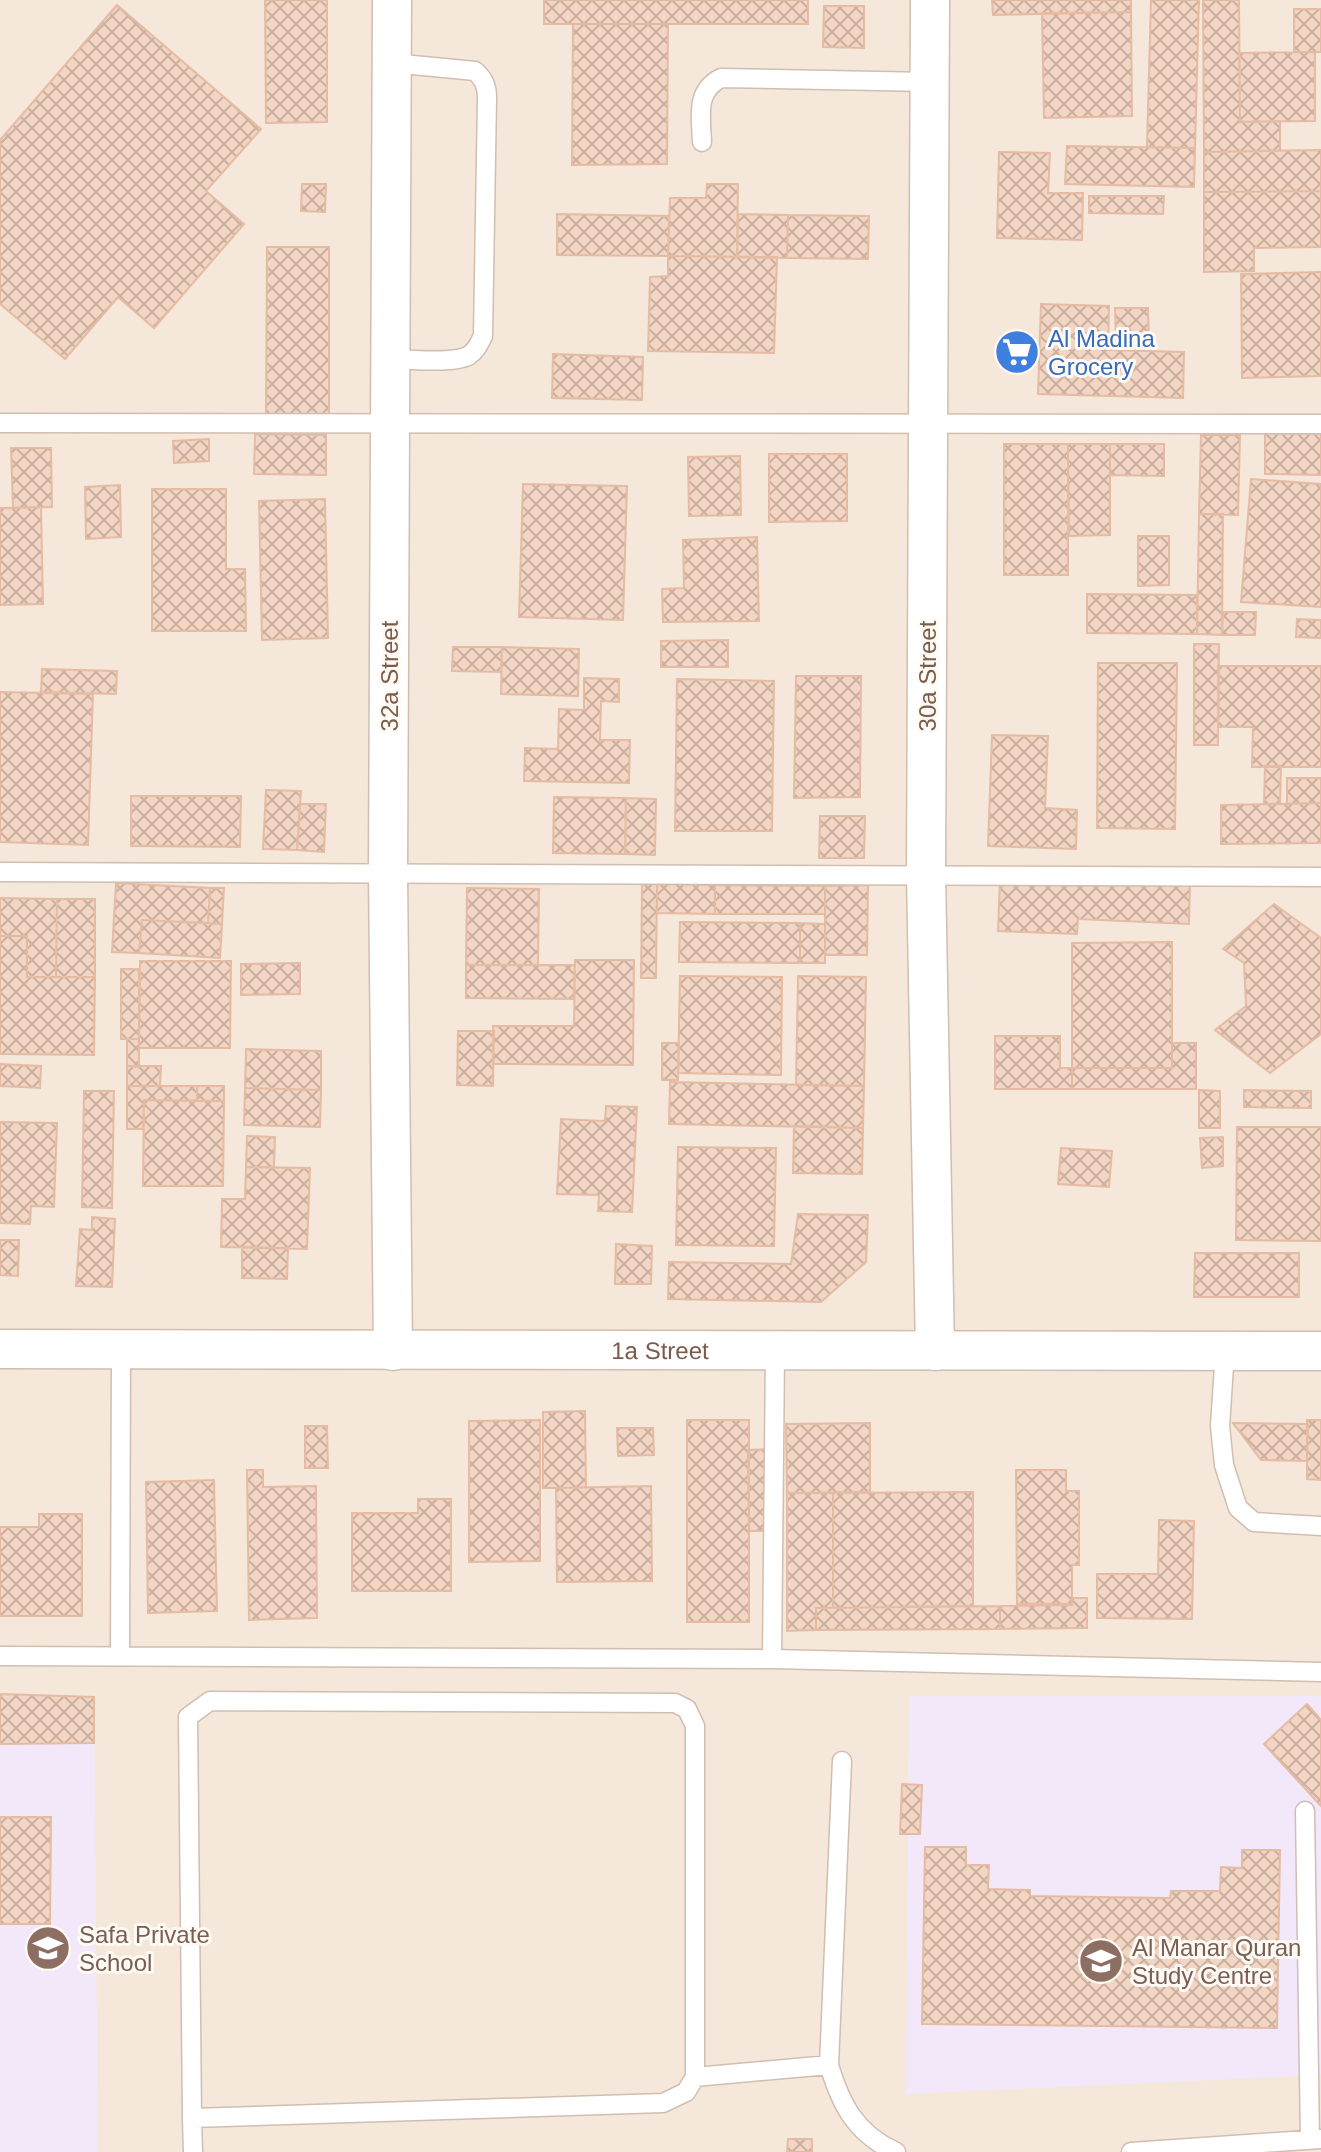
<svg xmlns="http://www.w3.org/2000/svg" width="1321" height="2152" viewBox="0 0 1321 2152" font-family="Arial,sans-serif">
  <defs>
    <pattern id="building-cross-hatch" width="8" height="8" patternUnits="userSpaceOnUse" patternTransform="scale(2)"><rect width="8" height="8" fill="#f3d5c3"/><path d="M0 0l8 8M0 8l8-8" fill="none" stroke="#cab0a1"/></pattern>
  </defs>
  <rect width="100%" height="100%" fill="#fdf6ec"/>
  <!-- residential -->
  <path fill="#f5e8da" d="M 0,0 L 1321,0 L 1321,2152 L 0,2152 Z"/>
  <!-- education -->
  <path fill="#f3e8fa" d="M 0,1694 L 94,1697 L 98,2152 L 0,2152 Z
    M 909,1696 L 1321,1696 L 1321,2075 L 906,2094 Z"/>
  <!-- building -->
  <path fill="url(#building-cross-hatch)" stroke="#e6bba3" stroke-width="2" d="M 265,0 L 327,0 L 327,122 L 266,123 Z
    M 544,0 L 808,0 L 808,24 L 544,24 Z
    M 992,0 L 1131,0 L 1131,12 L 993,15 Z
    M 1151,0 L 1199,0 L 1195,148 L 1147,147 Z
    M 1203,0 L 1239,0 L 1240,122 L 1280,121 L 1280,151 L 1204,152 Z
    M 117,5 L 261,129 L 206,191 L 244,224 L 154,328 L 118,297 L 65,359 L 0,304 L 0,140 Z
    M 824,6 L 864,6 L 864,48 L 823,47 Z
    M 1294,9 L 1321,9 L 1321,52 L 1294,52 Z
    M 1131,12 L 1132,116 L 1044,118 L 1042,13 Z
    M 573,24 L 668,24 L 667,164 L 572,165 Z
    M 1315,52 L 1315,121 L 1240,122 L 1239,53 Z
    M 1067,146 L 1195,148 L 1194,187 L 1065,184 Z
    M 1321,150 L 1321,191 L 1204,192 L 1204,152 Z
    M 999,152 L 1050,153 L 1048,193 L 1083,193 L 1082,240 L 997,238 Z
    M 302,184 L 326,184 L 325,212 L 301,211 Z
    M 707,184 L 738,184 L 737,257 L 668,256 L 670,198 L 706,198 Z
    M 1321,191 L 1321,247 L 1254,248 L 1254,271 L 1204,272 L 1204,192 Z
    M 1089,196 L 1164,196 L 1163,214 L 1089,213 Z
    M 557,214 L 669,216 L 668,256 L 557,255 Z
    M 738,214 L 788,215 L 787,258 L 737,257 Z
    M 788,215 L 869,216 L 868,259 L 787,258 Z
    M 267,247 L 329,247 L 329,414 L 266,415 Z
    M 668,256 L 777,257 L 774,353 L 648,351 L 650,277 L 668,276 Z
    M 1321,272 L 1321,376 L 1242,378 L 1241,274 Z
    M 1041,304 L 1109,306 L 1108,350 L 1184,352 L 1183,398 L 1038,394 Z
    M 1115,308 L 1148,308 L 1149,340 L 1116,341 Z
    M 553,354 L 643,357 L 642,400 L 552,398 Z
    M 1265,433 L 1321,433 L 1321,475 L 1265,474 Z
    M 255,434 L 326,435 L 326,475 L 254,474 Z
    M 1201,435 L 1240,435 L 1238,515 L 1199,514 Z
    M 209,439 L 209,461 L 174,463 L 173,441 Z
    M 1004,444 L 1068,444 L 1068,575 L 1004,575 Z
    M 1068,444 L 1110,444 L 1110,535 L 1069,536 Z
    M 1110,444 L 1164,444 L 1164,476 L 1110,475 Z
    M 11,448 L 51,448 L 52,507 L 13,508 Z
    M 769,454 L 847,454 L 847,521 L 769,522 Z
    M 740,456 L 741,515 L 689,516 L 688,457 Z
    M 1251,479 L 1321,484 L 1321,607 L 1241,602 Z
    M 523,484 L 627,486 L 623,620 L 519,617 Z
    M 120,485 L 121,537 L 86,539 L 85,487 Z
    M 152,489 L 226,489 L 226,569 L 245,569 L 246,631 L 152,631 Z
    M 325,499 L 328,638 L 262,640 L 259,501 Z
    M 41,507 L 43,604 L 0,605 L 0,508 Z
    M 1199,514 L 1223,514 L 1222,635 L 1197,634 Z
    M 1138,536 L 1169,536 L 1169,585 L 1138,586 Z
    M 757,537 L 759,621 L 663,622 L 662,589 L 684,588 L 683,540 Z
    M 1087,594 L 1197,595 L 1197,634 L 1087,633 Z
    M 1223,612 L 1256,612 L 1255,635 L 1222,635 Z
    M 1297,619 L 1321,620 L 1321,638 L 1296,637 Z
    M 728,640 L 728,667 L 661,667 L 661,641 Z
    M 1194,644 L 1219,644 L 1218,745 L 1194,745 Z
    M 453,647 L 502,647 L 501,672 L 452,671 Z
    M 502,647 L 579,649 L 578,696 L 501,694 Z
    M 1098,663 L 1177,663 L 1175,829 L 1097,828 Z
    M 1218,666 L 1321,666 L 1321,767 L 1252,767 L 1253,727 L 1218,727 Z
    M 42,669 L 117,671 L 116,694 L 41,692 Z
    M 796,676 L 861,676 L 860,797 L 794,798 Z
    M 584,678 L 619,679 L 619,702 L 601,701 L 600,740 L 630,740 L 629,783 L 524,781 L 525,748 L 558,749 L 559,709 L 584,710 Z
    M 677,679 L 774,681 L 772,831 L 675,831 Z
    M 0,692 L 93,694 L 88,845 L 0,842 Z
    M 992,735 L 1048,736 L 1045,808 L 1077,810 L 1076,849 L 988,846 Z
    M 1265,766 L 1281,766 L 1280,804 L 1264,804 Z
    M 1287,778 L 1321,778 L 1321,803 L 1287,804 Z
    M 266,790 L 301,791 L 297,850 L 263,849 Z
    M 131,796 L 241,796 L 240,847 L 131,846 Z
    M 554,797 L 626,798 L 625,854 L 553,853 Z
    M 626,798 L 656,799 L 655,855 L 625,854 Z
    M 1321,803 L 1321,843 L 1221,844 L 1221,805 Z
    M 300,804 L 326,804 L 324,852 L 297,850 Z
    M 820,816 L 865,816 L 864,858 L 819,858 Z
    M 1000,879 L 1190,885 L 1189,924 L 1078,919 L 1077,934 L 998,931 Z
    M 116,883 L 210,888 L 208,923 L 142,920 L 139,953 L 112,952 Z
    M 642,884 L 657,884 L 656,978 L 641,978 Z
    M 657,884 L 715,885 L 715,914 L 657,913 Z
    M 715,885 L 825,886 L 825,914 L 715,914 Z
    M 868,885 L 867,955 L 825,955 L 825,886 Z
    M 210,888 L 224,888 L 222,924 L 208,923 Z
    M 467,888 L 539,889 L 538,965 L 466,965 Z
    M 0,898 L 57,899 L 56,977 L 27,977 L 27,936 L 0,936 Z
    M 57,899 L 95,899 L 95,977 L 56,977 Z
    M 1274,904 L 1321,938 L 1321,1034 L 1270,1073 L 1215,1030 L 1246,1006 L 1244,963 L 1223,949 Z
    M 142,920 L 222,924 L 220,958 L 139,953 Z
    M 680,922 L 800,923 L 800,963 L 679,962 Z
    M 800,923 L 825,924 L 825,963 L 800,963 Z
    M 0,936 L 27,936 L 27,977 L 95,977 L 94,1055 L 0,1054 Z
    M 1172,942 L 1172,1068 L 1072,1068 L 1072,943 Z
    M 575,960 L 634,960 L 633,1065 L 493,1064 L 493,1026 L 574,1026 Z
    M 140,961 L 231,961 L 230,1048 L 139,1048 Z
    M 300,963 L 300,994 L 241,995 L 241,964 Z
    M 466,965 L 575,965 L 574,999 L 466,998 Z
    M 121,969 L 139,969 L 139,1039 L 121,1039 Z
    M 680,976 L 782,977 L 781,1075 L 678,1073 Z
    M 798,976 L 866,977 L 864,1086 L 796,1085 Z
    M 458,1031 L 494,1031 L 493,1086 L 457,1085 Z
    M 995,1036 L 1060,1036 L 1060,1068 L 1072,1068 L 1072,1089 L 995,1089 Z
    M 127,1039 L 139,1039 L 139,1067 L 127,1066 Z
    M 662,1043 L 679,1043 L 678,1080 L 662,1080 Z
    M 1172,1043 L 1196,1043 L 1196,1089 L 1072,1089 L 1072,1068 L 1172,1068 Z
    M 246,1049 L 321,1051 L 321,1090 L 245,1088 Z
    M 0,1064 L 41,1066 L 40,1088 L 0,1086 Z
    M 127,1066 L 161,1066 L 160,1086 L 127,1086 Z
    M 670,1082 L 864,1086 L 863,1128 L 669,1124 Z
    M 127,1086 L 197,1086 L 197,1101 L 144,1100 L 143,1129 L 127,1129 Z
    M 197,1086 L 224,1086 L 224,1101 L 197,1101 Z
    M 245,1088 L 321,1090 L 320,1127 L 244,1125 Z
    M 1199,1090 L 1220,1091 L 1220,1128 L 1199,1128 Z
    M 1244,1090 L 1311,1091 L 1311,1108 L 1244,1107 Z
    M 84,1091 L 114,1091 L 112,1208 L 82,1207 Z
    M 144,1100 L 224,1101 L 223,1186 L 143,1186 Z
    M 606,1106 L 637,1107 L 632,1212 L 598,1211 L 599,1195 L 557,1194 L 561,1119 L 605,1121 Z
    M 0,1122 L 57,1123 L 54,1207 L 31,1206 L 30,1224 L 0,1223 Z
    M 794,1126 L 863,1128 L 862,1174 L 793,1173 Z
    M 1237,1127 L 1321,1127 L 1321,1241 L 1236,1240 Z
    M 247,1136 L 275,1137 L 274,1167 L 246,1167 Z
    M 1223,1137 L 1223,1166 L 1202,1168 L 1200,1138 Z
    M 678,1147 L 776,1148 L 774,1246 L 676,1245 Z
    M 1061,1148 L 1112,1151 L 1109,1187 L 1058,1184 Z
    M 246,1167 L 310,1168 L 307,1249 L 221,1247 L 222,1199 L 245,1199 Z
    M 798,1214 L 868,1215 L 866,1262 L 821,1302 L 668,1299 L 669,1262 L 791,1264 Z
    M 92,1217 L 115,1219 L 112,1287 L 76,1286 L 80,1229 L 92,1230 Z
    M 0,1240 L 19,1240 L 18,1276 L 0,1275 Z
    M 616,1244 L 652,1246 L 651,1284 L 615,1284 Z
    M 242,1247 L 288,1248 L 287,1279 L 242,1278 Z
    M 1195,1253 L 1299,1253 L 1299,1297 L 1194,1297 Z
    M 585,1411 L 586,1488 L 543,1488 L 543,1412 Z
    M 540,1420 L 540,1561 L 469,1562 L 469,1421 Z
    M 687,1420 L 749,1420 L 749,1622 L 687,1622 Z
    M 1307,1420 L 1321,1420 L 1321,1480 L 1307,1479 Z
    M 870,1423 L 870,1492 L 787,1493 L 786,1424 Z
    M 1233,1423 L 1308,1424 L 1307,1461 L 1261,1460 Z
    M 305,1426 L 327,1426 L 328,1468 L 305,1468 Z
    M 617,1428 L 653,1428 L 654,1455 L 618,1456 Z
    M 768,1449 L 768,1531 L 749,1531 L 748,1450 Z
    M 247,1470 L 263,1470 L 263,1487 L 316,1486 L 317,1618 L 249,1620 Z
    M 1016,1470 L 1066,1470 L 1066,1491 L 1079,1491 L 1079,1565 L 1072,1565 L 1072,1604 L 1017,1604 Z
    M 214,1480 L 217,1611 L 148,1613 L 146,1482 Z
    M 651,1486 L 652,1581 L 557,1582 L 556,1488 Z
    M 973,1492 L 973,1606 L 833,1608 L 833,1493 Z
    M 787,1493 L 833,1493 L 833,1608 L 816,1608 L 816,1630 L 787,1631 Z
    M 418,1499 L 451,1499 L 451,1591 L 352,1591 L 352,1513 L 418,1513 Z
    M 39,1514 L 82,1514 L 82,1616 L 0,1616 L 0,1527 L 39,1527 Z
    M 1159,1520 L 1194,1521 L 1192,1619 L 1097,1618 L 1097,1574 L 1158,1574 Z
    M 1072,1598 L 1087,1598 L 1087,1628 L 1000,1629 L 1000,1606 L 1072,1605 Z
    M 1000,1606 L 1000,1629 L 816,1630 L 816,1608 Z
    M 0,1694 L 94,1697 L 94,1743 L 0,1744 Z
    M 1307,1704 L 1321,1720 L 1321,1806 L 1264,1744 Z
    M 902,1784 L 922,1785 L 920,1834 L 900,1834 Z
    M 0,1817 L 51,1817 L 50,1924 L 0,1924 Z
    M 925,1847 L 966,1847 L 966,1865 L 989,1865 L 988,1889 L 1030,1890 L 1030,1896 L 1170,1898 L 1171,1891 L 1220,1891 L 1221,1867 L 1242,1868 L 1242,1850 L 1280,1850 L 1277,2028 L 922,2024 Z
    M 788,2139 L 812,2139 L 812,2152 L 787,2152 Z"/>
  <g fill="none" stroke-linecap="round" stroke-linejoin="round">
    <!-- lane casing -->
    <g stroke="#d1beb0" stroke-width="21">
      <path id="lane" d="M 702,142 C 701,117 695,91 721,78 L 929,82
        M 390,359 C 410,359 451,364 468,356 C 476,351 479,344 483,336 L 487,98 C 487,86 484,79 475,71 L 392,63
        M 0,423 L 1321,424
        M 0,872 L 1321,877
        M 1225,1351 L 1220,1426 L 1224,1465 L 1238,1508 L 1254,1522 L 1321,1526
        M 0,1656 L 772,1659 L 1321,1672
        M 120,1656 L 121,1351
        M 772,1659 L 775,1351
        M 842,1761 L 829,2065 C 841,2105 856,2134 896,2152
        M 1305,1811 L 1310,2140
        M 695,2077 L 829,2065
        M 192,2118 L 663,2103 L 686,2092 L 695,2077 L 695,1726 L 687,1709 L 675,1703 L 210,1701 L 188,1717 L 192,2118 L 193,2152
        M 1131,2152 L 1321,2139"/>
    </g>
    <!-- street casing -->
    <g stroke="#d1beb0" stroke-width="41">
      <g id="street">
        <path d="M 392,0 L 388,873 L 393,1351"/>
        <path d="M 930,0 L 926,874 L 935,1351"/>
        <path id="s1" d="M 0,1349 L 1321,1351"/>
      </g>
    </g>
    <!-- lane -->
    <use href="#lane" stroke="#fff" stroke-width="18"/>
    <!-- street -->
    <use href="#street" stroke="#fff" stroke-width="38"/>
  </g>
  <!-- icons -->
  <defs>
    <g id="supermarket-disc" transform="scale(2.3)"><circle r="9.5" fill="#3f7fe0" stroke="#fffaf3"/><path d="M-6-5.5h2.5l.6 2H6L4.5 2H-2.5L-4.4-4H-6ZM-1.5 3.2a1.3 1.3 0 1 0 .1 0ZM3 3.2a1.3 1.3 0 1 0 .1 0Z" fill="#fff"/></g>
    <g id="school-disc" transform="scale(2.3)"><circle r="9.5" fill="#8d6e63" stroke="#fffaf3"/><path d="M0-5L7-2L0 1L-7-2ZM-4 1L0 2.5L4 1V4Q0 6-4 4Z" fill="#fff"/></g>
  </defs>
  <g fill-rule="evenodd">
    <use href="#supermarket-disc" x="1017" y="352"/>
    <use href="#school-disc" x="48" y="1948"/>
    <use href="#school-disc" x="1101" y="1961"/>
  </g>
  <g text-anchor="middle" dominant-baseline="central" stroke-width="6" stroke-linejoin="round" paint-order="stroke">
    <!-- shop labels -->
    <g font-size="24" fill="#366cbe" stroke="#fffaf3" text-anchor="start">
      <text x="1048" y="338">Al Madina<tspan x="1048" dy="28">Grocery</tspan></text>
    </g>
    <!-- street labels -->
    <g font-size="24" fill="#7a5c4d" stroke="#fffaf3">
      <text transform="translate(389 676) rotate(-90)">32a Street</text>
      <text transform="translate(927 676) rotate(-90)">30a Street</text>
      <text stroke="none"><textPath href="#s1" startOffset="660">1a Street</textPath></text>
    </g>
    <!-- education labels -->
    <g font-size="24" fill="#785e54" stroke="#fffaf3" text-anchor="start">
      <text x="79" y="1934">Safa Private<tspan x="79" dy="28">School</tspan></text>
      <text x="1132" y="1947">Al Manar Quran<tspan x="1132" dy="28">Study Centre</tspan></text>
    </g>
  </g>
</svg>
